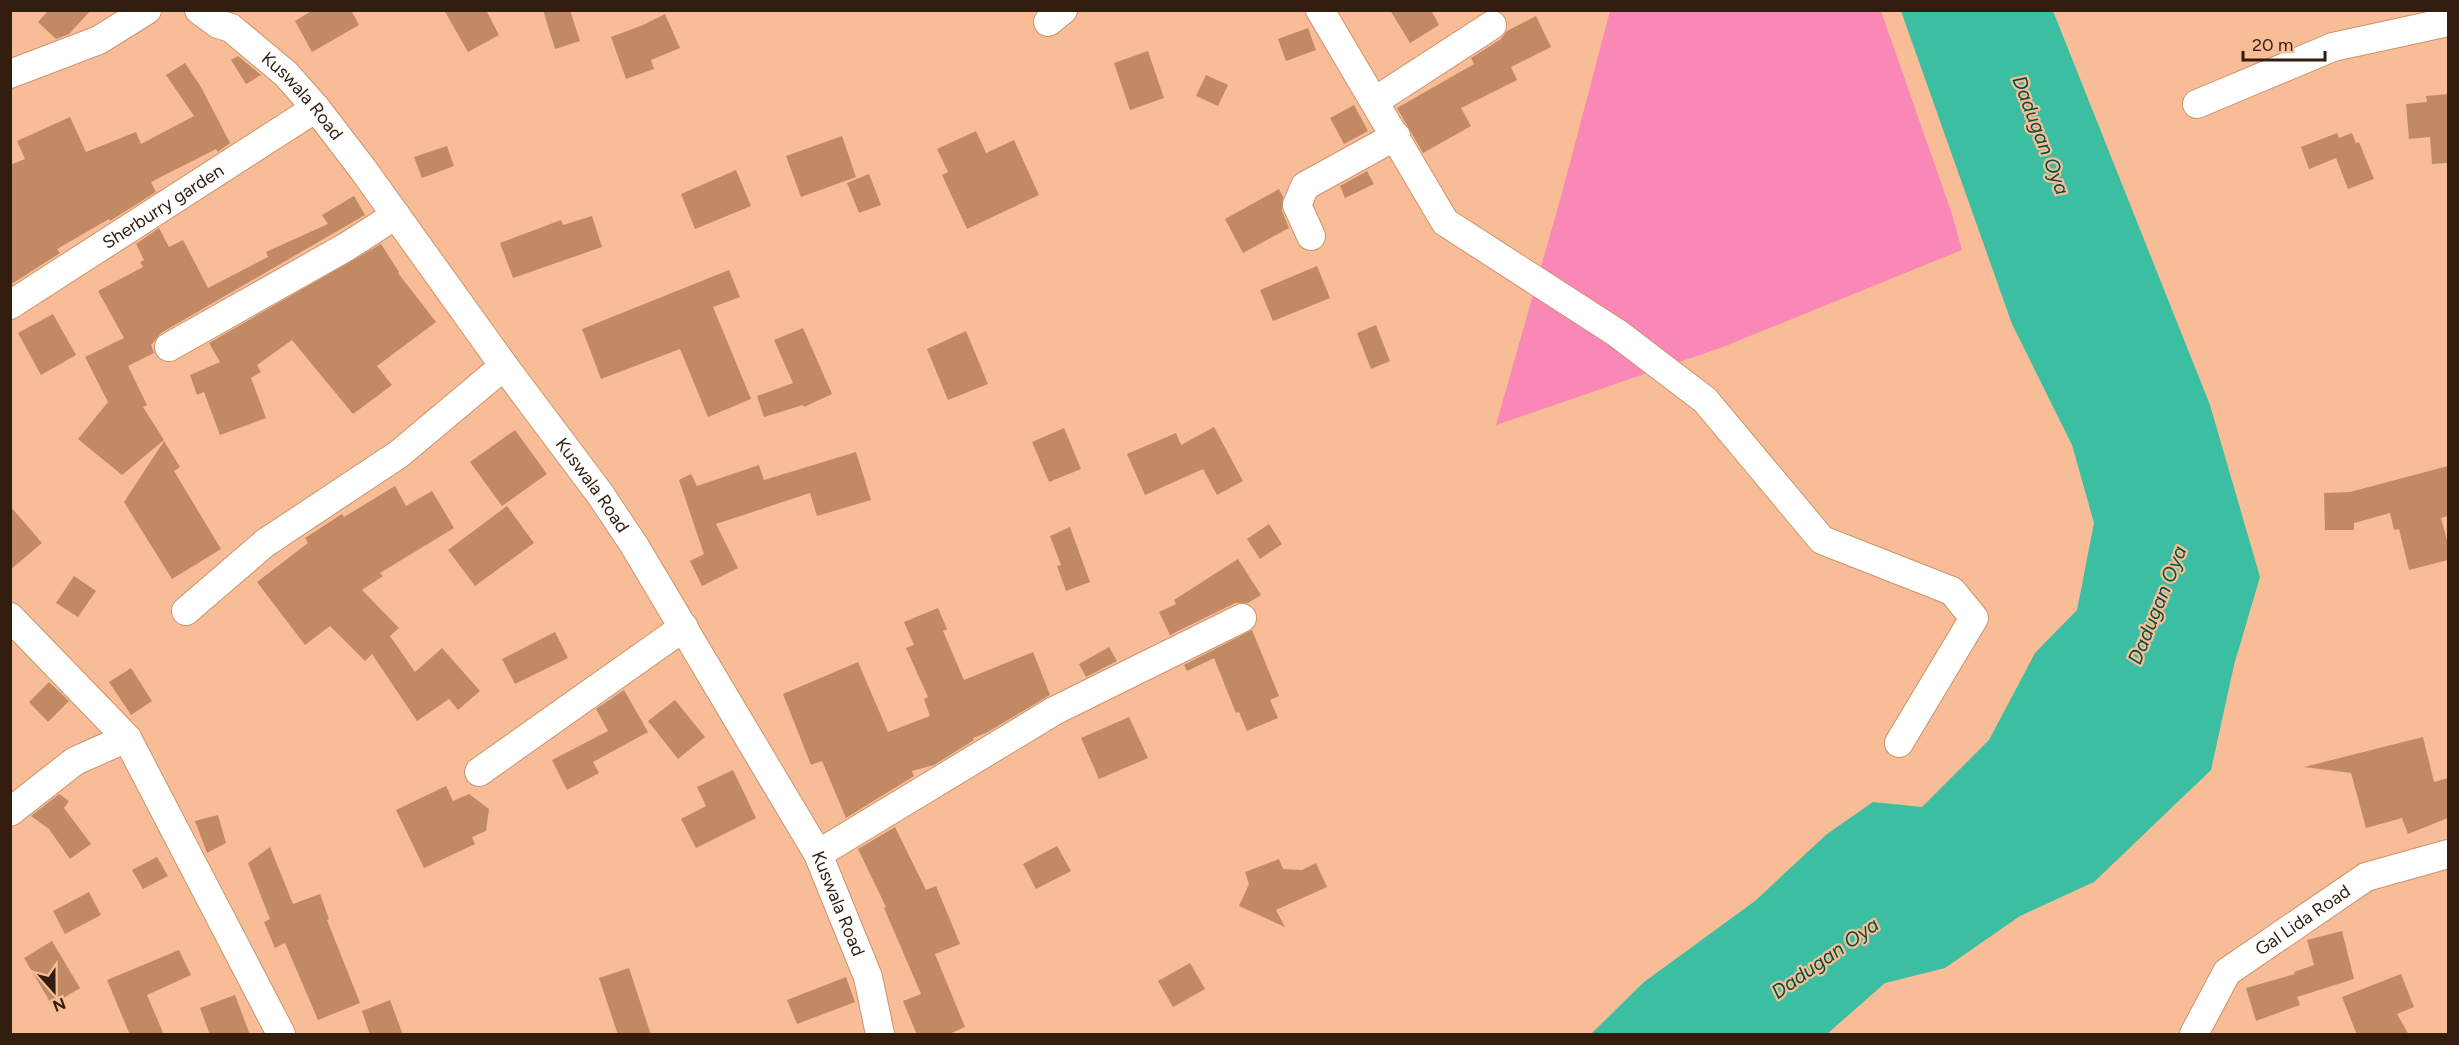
<svg xmlns="http://www.w3.org/2000/svg" width="2459" height="1045" viewBox="0 0 2459 1045" font-family="Figtree,sans-serif">
  <rect width="100%" height="100%" fill="#f8bd96"/>
  <!-- grass -->
  <path fill="#fa88b6" d="M 1610,11 L 1881,11 L 1951,211 L 1962,250 L 1723,347 L 1496,425 L 1562,193 Z"/>
  <!-- water -->
  <path fill="#3cbea2" d="M 1901,11 L 2053,11 L 2210,405 L 2260,577 L 2234,665 L 2211,770 L 2094,882 L 2020,916 L 1945,968 L 1885,983 L 1827,1034 L 1591,1034 L 1644,982 L 1755,901 L 1827,834 L 1873,802 L 1922,807 L 1989,740 L 2035,653 L 2077,610 L 2094,523 L 2072,445 L 2012,324 Z"/>
  <!-- building -->
  <path fill="#c18a64" d="M 49,10 L 91,10 L 69,34 L 56,39 L 38,22 Z
    M 313,10 L 351,10 L 359,25 L 312,52 L 295,21 Z
    M 444,10 L 486,10 L 499,35 L 468,52 Z
    M 543,10 L 570,10 L 580,41 L 555,49 Z
    M 1390,10 L 1431,10 L 1439,25 L 1410,43 Z
    M 665,14 L 680,48 L 651,60 L 654,69 L 626,79 L 611,37 L 643,25 Z
    M 1536,16 L 1551,47 L 1511,67 L 1517,80 L 1461,108 L 1471,126 L 1423,153 L 1397,108 L 1474,64 L 1471,58 L 1501,39 L 1507,31 Z
    M 1308,28 L 1316,50 L 1286,61 L 1278,39 Z
    M 1148,51 L 1164,98 L 1130,110 L 1114,63 Z
    M 238,56 L 261,75 L 246,84 L 231,60 Z
    M 185,63 L 201,87 L 230,143 L 218,152 L 216,149 L 151,182 L 156,192 L 113,219 L 110,221 L 109,219 L 57,249 L 60,253 L 10,285 L 10,165 L 25,159 L 17,141 L 70,117 L 86,152 L 136,132 L 141,144 L 194,116 L 166,75 Z
    M 1206,75 L 1228,85 L 1218,106 L 1196,96 Z
    M 2448,94 L 2448,163 L 2432,164 L 2430,137 L 2409,139 L 2406,104 L 2427,102 L 2426,96 Z
    M 1354,105 L 1368,131 L 1344,144 L 1330,118 Z
    M 976,131 L 986,153 L 1014,140 L 1039,195 L 967,229 L 942,175 L 948,172 L 937,149 Z
    M 2337,133 L 2339,138 L 2352,133 L 2356,143 L 2359,142 L 2374,179 L 2348,189 L 2336,158 L 2309,169 L 2301,147 Z
    M 842,136 L 856,177 L 801,197 L 786,156 Z
    M 447,146 L 454,166 L 422,178 L 414,157 Z
    M 736,170 L 751,206 L 695,229 L 681,194 Z
    M 1367,171 L 1374,184 L 1345,198 L 1340,186 Z
    M 869,174 L 881,205 L 859,213 L 847,183 Z
    M 1279,189 L 1283,197 L 1282,211 L 1289,228 L 1243,253 L 1225,219 Z
    M 354,196 L 365,215 L 161,333 L 151,345 L 154,353 L 128,366 L 147,405 L 143,407 L 164,440 L 122,475 L 78,439 L 108,402 L 85,357 L 124,338 L 98,291 L 143,267 L 140,262 L 144,260 L 136,244 L 159,228 L 169,247 L 183,240 L 208,288 L 268,257 L 266,252 L 328,224 L 322,215 Z
    M 592,216 L 602,247 L 513,278 L 500,243 L 561,220 L 563,225 Z
    M 381,244 L 399,272 L 398,273 L 436,322 L 377,366 L 392,385 L 353,414 L 292,340 L 257,365 L 261,372 L 251,378 L 266,418 L 220,435 L 204,392 L 197,395 L 190,375 L 220,362 L 209,343 Z
    M 1317,266 L 1330,298 L 1273,321 L 1260,290 Z
    M 729,270 L 740,297 L 713,307 L 751,399 L 708,417 L 680,349 L 601,379 L 582,329 Z
    M 53,314 L 76,355 L 41,375 L 18,333 Z
    M 1376,325 L 1390,361 L 1371,369 L 1357,333 Z
    M 803,328 L 832,394 L 804,407 L 803,405 L 764,417 L 757,396 L 793,383 L 774,340 Z
    M 966,331 L 988,384 L 948,400 L 927,349 Z
    M 1214,427 L 1243,481 L 1217,495 L 1203,469 L 1145,495 L 1127,454 L 1176,433 L 1181,445 Z
    M 1064,428 L 1081,469 L 1049,482 L 1032,442 Z
    M 515,430 L 547,474 L 502,506 L 470,462 Z
    M 164,441 L 180,467 L 174,471 L 221,549 L 172,579 L 124,502 Z
    M 856,452 L 871,500 L 817,516 L 810,493 L 716,524 L 738,568 L 702,586 L 690,561 L 704,554 L 679,480 L 691,474 L 697,486 L 759,465 L 764,480 Z
    M 2448,466 L 2448,516 L 2441,518 L 2448,544 L 2448,560 L 2409,570 L 2399,529 L 2394,530 L 2390,513 L 2354,523 L 2354,530 L 2325,530 L 2324,493 L 2350,492 Z
    M 395,486 L 406,506 L 432,491 L 454,528 L 380,573 L 383,576 L 362,590 L 399,628 L 390,636 L 415,672 L 442,648 L 480,691 L 458,710 L 449,699 L 417,721 L 372,654 L 365,661 L 330,626 L 305,645 L 257,582 L 308,543 L 305,538 L 342,514 L 344,517 Z
    M 10,506 L 42,543 L 10,570 Z
    M 507,506 L 534,543 L 475,586 L 448,550 Z
    M 1269,524 L 1282,544 L 1260,559 L 1247,539 Z
    M 1070,527 L 1090,582 L 1066,591 L 1057,566 L 1061,565 L 1050,536 Z
    M 1238,559 L 1261,595 L 1248,603 L 1235,603 L 1170,635 L 1159,612 L 1176,604 L 1174,600 Z
    M 74,576 L 96,591 L 78,617 L 56,603 Z
    M 938,608 L 947,629 L 943,631 L 964,680 L 1033,652 L 1050,695 L 986,733 L 973,738 L 974,740 L 934,765 L 912,771 L 914,776 L 846,818 L 822,761 L 811,765 L 783,694 L 858,662 L 888,732 L 930,716 L 924,699 L 928,697 L 906,648 L 914,645 L 904,622 Z
    M 1252,630 L 1279,696 L 1270,700 L 1278,718 L 1247,731 L 1239,712 L 1236,713 L 1214,658 L 1187,671 L 1184,665 Z
    M 555,632 L 568,658 L 515,684 L 502,659 Z
    M 1109,647 L 1117,661 L 1086,677 L 1079,664 Z
    M 131,668 L 152,701 L 131,715 L 109,682 Z
    M 49,682 L 69,701 L 48,722 L 29,702 Z
    M 624,690 L 648,732 L 593,762 L 599,773 L 567,790 L 552,760 L 608,731 L 596,709 Z
    M 675,700 L 705,737 L 678,759 L 648,721 Z
    M 1129,717 L 1148,758 L 1099,779 L 1081,738 Z
    M 2423,737 L 2434,782 L 2448,778 L 2448,818 L 2408,834 L 2402,818 L 2366,828 L 2351,773 L 2304,767 Z
    M 733,770 L 756,818 L 696,848 L 681,819 L 706,806 L 697,787 Z
    M 446,786 L 453,801 L 469,794 L 489,809 L 486,831 L 472,837 L 475,844 L 424,868 L 396,810 Z
    M 59,794 L 69,801 L 64,808 L 91,844 L 70,859 L 49,829 L 31,816 Z
    M 218,815 L 226,843 L 207,853 L 195,821 Z
    M 895,827 L 926,890 L 936,886 L 960,944 L 935,954 L 965,1027 L 947,1035 L 917,1035 L 903,1001 L 921,994 L 884,908 L 886,907 L 858,849 Z
    M 1057,846 L 1071,871 L 1036,889 L 1023,864 Z
    M 270,847 L 293,904 L 320,894 L 329,919 L 327,920 L 360,1003 L 318,1020 L 285,943 L 275,948 L 264,922 L 270,919 L 248,863 Z
    M 157,857 L 168,876 L 143,889 L 132,870 Z
    M 1279,859 L 1283,869 L 1302,870 L 1316,863 L 1327,887 L 1276,910 L 1285,927 L 1239,906 L 1249,884 L 1245,872 Z
    M 89,892 L 101,915 L 65,934 L 53,911 Z
    M 2342,931 L 2354,979 L 2297,997 L 2300,1005 L 2256,1021 L 2246,988 L 2295,974 L 2294,972 L 2314,965 L 2307,940 Z
    M 52,941 L 80,988 L 52,1005 L 24,958 Z
    M 179,950 L 191,975 L 147,995 L 164,1035 L 130,1035 L 107,980 Z
    M 1190,963 L 1205,989 L 1173,1007 L 1158,981 Z
    M 629,968 L 651,1035 L 618,1035 L 599,978 Z
    M 2401,974 L 2414,1007 L 2397,1014 L 2409,1035 L 2357,1035 L 2342,997 Z
    M 846,977 L 855,1002 L 797,1024 L 787,1000 Z
    M 235,995 L 250,1035 L 210,1035 L 200,1008 Z
    M 390,1000 L 403,1035 L 370,1035 L 362,1011 Z"/>
  <g fill="none" stroke-linecap="round" stroke-linejoin="round">
    <!-- minor casing -->
    <g stroke="#cb936c" stroke-width="30">
      <g id="minor">
        <path id="s1" d="M 199,10 L 218,24 L 231,28 L 286,74 L 316,108 L 362,168 L 504,366 L 600,494 L 634,545 L 818,854 L 868,977 L 880,1034"/>
        <path d="M 1320,10 L 1445,222 L 1617,333 L 1705,400 L 1822,540 L 1952,591 L 1974,618 L 1899,743"/>
        <path d="M 1048,22 L 1063,10"/>
        <path d="M 10,74 L 99,40 L 147,10"/>
        <path d="M 1375,101 L 1492,25"/>
        <path d="M 2197,104 L 2333,47 L 2448,22"/>
        <path d="M 1311,236 L 1297,205 L 1305,186 L 1396,136"/>
        <path id="s2" d="M 10,305 L 316,108"/>
        <path d="M 169,347 L 346,247 L 396,215"/>
        <path d="M 186,611 L 265,543 L 399,454 L 504,366"/>
        <path d="M 10,617 L 127,738 L 281,1034"/>
        <path d="M 479,772 L 684,627"/>
        <path d="M 10,812 L 75,761 L 127,738"/>
        <path d="M 818,854 L 1054,711 L 1242,618"/>
        <path id="s3" d="M 2194,1034 L 2227,972 L 2366,877 L 2448,854"/>
      </g>
    </g>
    <!-- minor -->
    <use href="#minor" stroke="#fff" stroke-width="28"/>
  </g>
  <g text-anchor="middle" dominant-baseline="central" stroke-width="4.5" stroke-linejoin="round" paint-order="stroke">
    <!-- street labels -->
    <g font-size="18" fill="#331d0e" stroke="#f8bd96">
      <text stroke="none"><textPath href="#s1" startOffset="136">Kuswala Road</textPath></text>
      <text stroke="none"><textPath href="#s2" startOffset="182">Sherburry garden</textPath></text>
      <text stroke="none"><textPath href="#s1" startOffset="622">Kuswala Road</textPath></text>
      <text stroke="none"><textPath href="#s1" startOffset="1108">Kuswala Road</textPath></text>
      <text stroke="none"><textPath href="#s3" startOffset="162">Gal Lida Road</textPath></text>
    </g>
    <!-- water labels -->
    <g font-size="20" font-style="italic" fill="#004e40" stroke="#f8bd96">
      <text transform="translate(2041 135) rotate(69)">Dadugan Oya</text>
      <text transform="translate(2157 605) rotate(-68)">Dadugan Oya</text>
      <text transform="translate(1825 958) rotate(-35)">Dadugan Oya</text>
    </g>
  </g>
  <!-- border -->
  <rect width="2459" height="1045" fill="none" stroke="#331d0e" stroke-width="24"/>
  <!-- north arrow -->
  <g transform="translate(54 991) rotate(159)" stroke="#f8bd96" stroke-width="4.5" paint-order="stroke">
  <path d="M0-4.5L10 22L0 15L-10 22Z" fill="#331d0e"/>
  <text y="-9" font-size="16" font-weight="bold" text-anchor="middle" fill="#331d0e">N</text>
  </g>
  <!-- scale -->
  <path d="M2243 51v9h82v-9" fill="none" stroke="#331d0e" stroke-width="3"/>
  <text x="2252" y="51" font-size="18" fill="#331d0e" stroke="#f8bd96" stroke-width="4.5" paint-order="stroke">20 m</text>
</svg>
